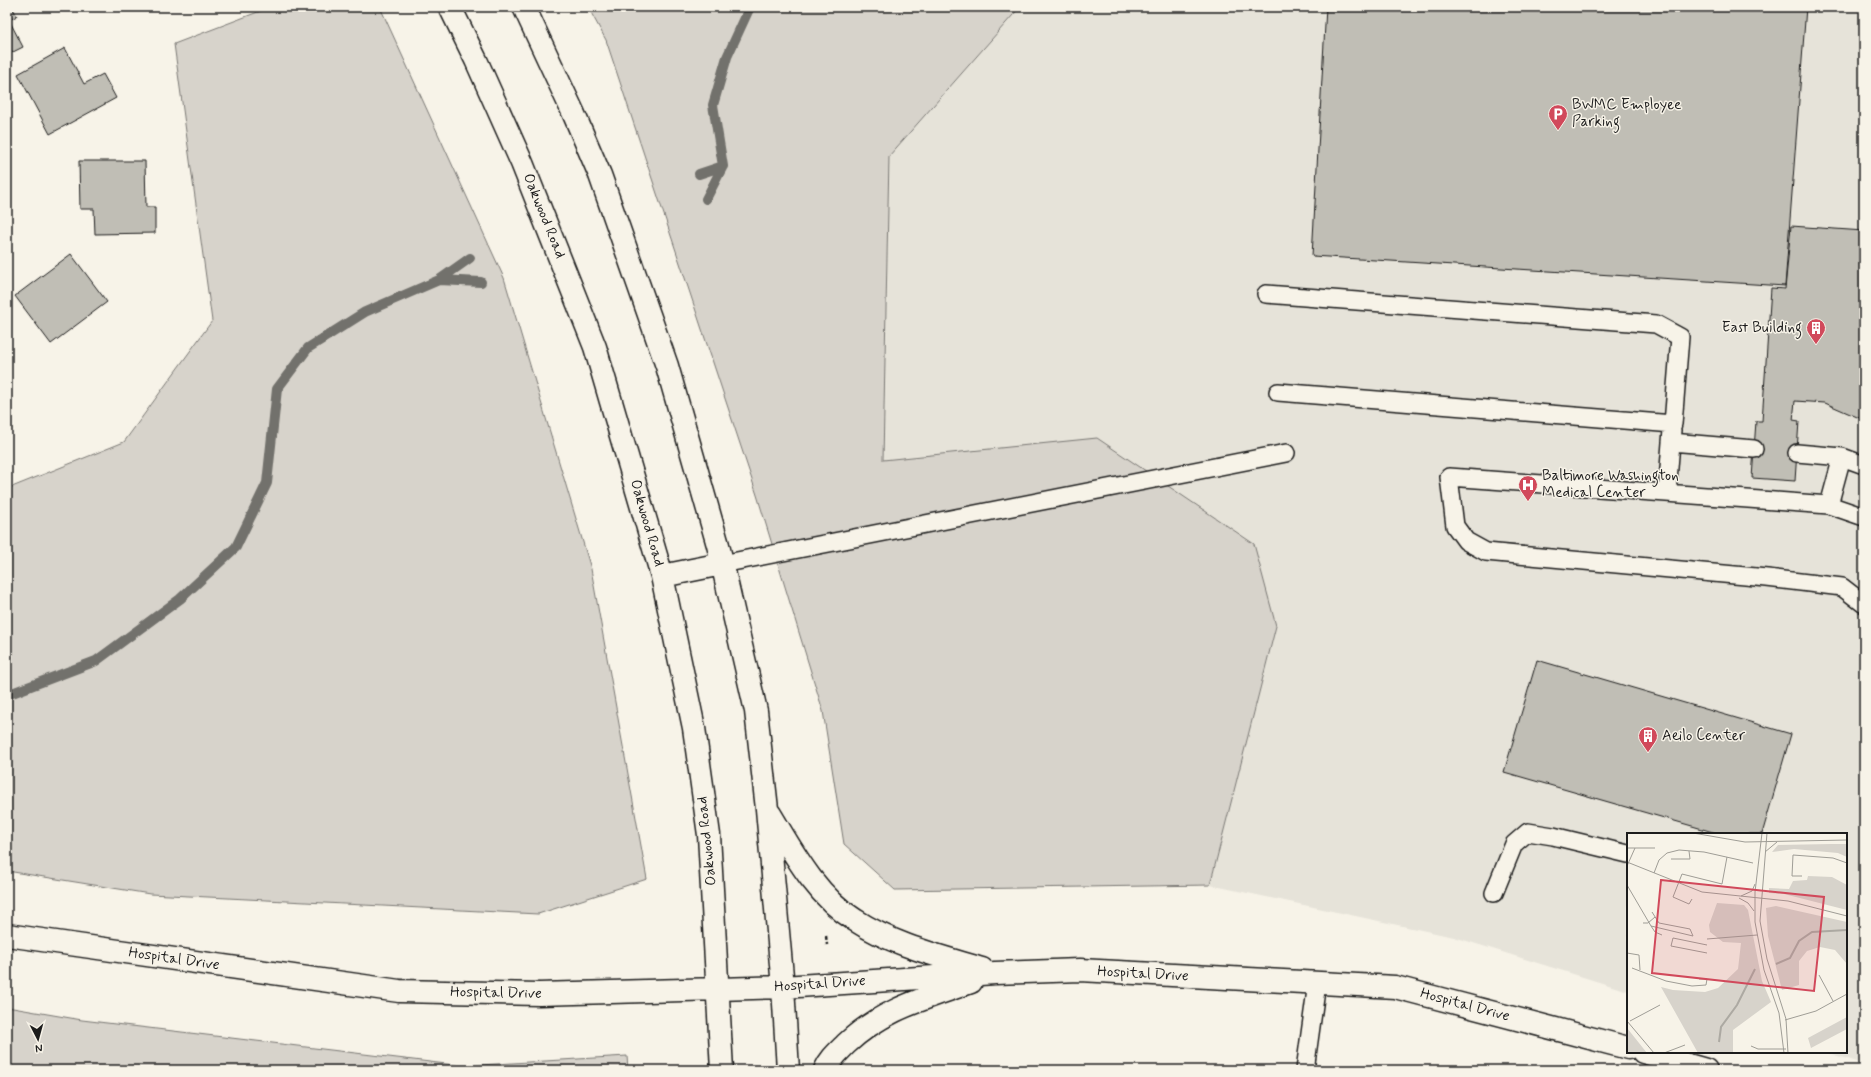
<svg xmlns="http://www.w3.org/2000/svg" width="1871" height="1077" viewBox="0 0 1871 1077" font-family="Mynerve,sans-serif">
  <rect width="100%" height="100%" fill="#f7f3e8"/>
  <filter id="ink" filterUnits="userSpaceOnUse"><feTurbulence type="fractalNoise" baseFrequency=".025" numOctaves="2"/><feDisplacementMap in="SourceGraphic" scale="8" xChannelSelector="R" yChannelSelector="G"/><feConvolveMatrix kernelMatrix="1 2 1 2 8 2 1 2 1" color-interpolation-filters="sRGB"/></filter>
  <g filter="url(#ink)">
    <!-- built -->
    <path fill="#e6e3d9" d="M 1020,7 L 1864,7 L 1864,1064 L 1825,1052 L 1846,1052 L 1846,834 L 1628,834 L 1628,991 L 1454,937 L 1210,885 L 1276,626 L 883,461 L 889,156 Z"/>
    <!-- green -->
    <path fill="#d7d3cb" stroke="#7a7874" d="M 271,7 L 380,7 L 504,278 L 591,569 L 647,879 L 538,914 L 150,894 L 7,871 L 7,489 L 124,442 L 212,321 L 174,44 Z
      M 588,7 L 1020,7 L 889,156 L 883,460 L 1097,438 L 1254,544 L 1276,626 L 1210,885 L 895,890 L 844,844 L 823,711 L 757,495 L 606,40 Z
      M 7,1007 L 82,1020 L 463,1066 L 627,1056 L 628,1070 L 7,1070 Z"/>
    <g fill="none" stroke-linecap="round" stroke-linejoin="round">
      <!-- stream -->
      <path stroke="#72716c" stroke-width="10" d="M 699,174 L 723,166 L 713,105 L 727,57 L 750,7
        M 706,199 L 723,166
        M 439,280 L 481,282
        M 7,695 L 96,661 L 180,599 L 236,547 L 267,483 L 277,389 L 308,348 L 365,312 L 439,280 L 470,258"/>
    </g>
    <!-- building -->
    <path fill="#c0beb5" stroke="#1c1c1c" d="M 7,7 L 12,7 L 17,16 L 9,20 L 23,47 L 7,55 Z
      M 1326,7 L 1806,7 L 1785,286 L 1312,256 Z
      M 65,48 L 84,84 L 103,74 L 116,98 L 50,134 L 18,74 Z
      M 79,161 L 145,161 L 146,207 L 155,207 L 155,233 L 95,234 L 94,209 L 80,209 Z
      M 1791,226 L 1864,231 L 1864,420 L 1825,403 L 1795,401 L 1793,420 L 1799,421 L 1795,481 L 1752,478 L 1756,421 L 1762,421 L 1771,288 L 1785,289 Z
      M 71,254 L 107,302 L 51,344 L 15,296 Z
      M 1537,660 L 1791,734 L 1762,834 L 1720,834 L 1504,772 Z"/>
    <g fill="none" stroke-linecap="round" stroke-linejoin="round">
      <!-- lane casing -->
      <g stroke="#1c1c1c" stroke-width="20">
        <path id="lane" d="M 1266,294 L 1656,324 L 1680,337 L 1673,424 L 1278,392
          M 1671,442 L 1754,449
          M 1797,453 L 1842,457 L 1864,465
          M 1667,493 L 1672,430
          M 1829,505 L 1842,457
          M 1864,517 L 1829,505 L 1449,477 L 1455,526 L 1466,541 L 1486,552 L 1767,578 L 1842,587 L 1864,604
          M 722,564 L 1286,453
          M 1494,893 L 1514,844 L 1528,832 L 1553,836 L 1628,854
          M 1305,1070 L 1317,983"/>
      </g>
      <!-- secondary casing -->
      <g stroke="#1c1c1c" stroke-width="25">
        <path id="secondary" d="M 450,7 L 476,60 L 522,163 L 595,347 L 662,576 L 694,728 L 709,835 L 722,1070
          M 524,7 L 573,112 L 600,175 L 667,366 L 718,545 L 756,711 L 767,809 L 783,987 L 788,1070
          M 662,576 L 722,564
          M 770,814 C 793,852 816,896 855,920 C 893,945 939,956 982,969
          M 7,935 L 399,991 L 539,994 L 719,989 L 783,987 L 995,973 L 1080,970 L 1395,987 L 1628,1048
          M 1643,1052 L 1706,1070
          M 825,1070 C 830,1059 837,1053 846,1044 C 883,1009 924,999 971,982"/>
      </g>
      <!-- path -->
      <path stroke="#1c1c1c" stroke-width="2.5" stroke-dasharray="4 3" stroke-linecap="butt" d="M 826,936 L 827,945"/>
      <!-- lane -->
      <use href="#lane" stroke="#f7f3e8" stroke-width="17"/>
      <!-- secondary -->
      <use href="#secondary" stroke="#f7f3e8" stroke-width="22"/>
    </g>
  </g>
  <!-- icons -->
  <defs>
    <g id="parking-pin" transform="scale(1)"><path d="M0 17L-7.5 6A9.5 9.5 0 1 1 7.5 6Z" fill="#d1495b" stroke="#f7f3e8"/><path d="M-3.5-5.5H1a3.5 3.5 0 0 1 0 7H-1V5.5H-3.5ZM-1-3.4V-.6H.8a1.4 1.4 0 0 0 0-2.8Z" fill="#fff"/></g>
    <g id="building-pin" transform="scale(1)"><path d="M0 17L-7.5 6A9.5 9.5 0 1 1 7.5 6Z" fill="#d1495b" stroke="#f7f3e8"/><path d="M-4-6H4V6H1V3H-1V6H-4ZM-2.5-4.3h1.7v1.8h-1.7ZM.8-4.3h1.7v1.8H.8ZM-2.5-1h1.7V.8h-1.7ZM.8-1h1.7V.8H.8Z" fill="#fff"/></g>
    <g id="hospital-pin" transform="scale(1)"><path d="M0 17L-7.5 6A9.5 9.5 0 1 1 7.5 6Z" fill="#d1495b" stroke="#f7f3e8"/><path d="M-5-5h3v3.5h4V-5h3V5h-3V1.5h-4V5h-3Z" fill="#fff"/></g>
  </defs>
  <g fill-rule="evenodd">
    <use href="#parking-pin" x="1558" y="114"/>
    <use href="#building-pin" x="1816" y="328"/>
    <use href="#hospital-pin" x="1528" y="485"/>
    <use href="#building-pin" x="1648" y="736"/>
  </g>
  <g text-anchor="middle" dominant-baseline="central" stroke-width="3" stroke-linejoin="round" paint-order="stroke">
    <!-- poi labels -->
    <g font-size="15" fill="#1c1c1c" stroke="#f7f3e8" text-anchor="start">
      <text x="1572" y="105">BWMC Employee<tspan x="1572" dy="17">Parking</tspan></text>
      <text x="1802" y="328" text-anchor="end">East Building</text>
      <text x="1542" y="476">Baltimore Washington<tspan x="1542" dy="17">Medical Center</tspan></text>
      <text x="1662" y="736">Aeilo Center</text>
    </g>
    <!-- street labels -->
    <g font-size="15" fill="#1c1c1c" stroke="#f7f3e8">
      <text transform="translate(544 216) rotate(68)">Oakwood Road</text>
      <text transform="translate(647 523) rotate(74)">Oakwood Road</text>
      <text transform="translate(707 841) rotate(-96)">Oakwood Road</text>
      <text transform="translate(174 959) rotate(8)">Hospital Drive</text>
      <text transform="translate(1143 974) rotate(3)">Hospital Drive</text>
      <text transform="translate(820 984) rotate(-4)">Hospital Drive</text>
      <text transform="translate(496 993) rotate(1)">Hospital Drive</text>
      <text transform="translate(1465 1005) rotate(15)">Hospital Drive</text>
    </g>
  </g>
  <!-- overview -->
  <g transform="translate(1627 833)">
    <rect width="220" height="220" fill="#f7f3e8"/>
    <path d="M 204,11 L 220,11 L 220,24 L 211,20 L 167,16 L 145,19 L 151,12 ZM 181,43 L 205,44 L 220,52 L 220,77 L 157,61 L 142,60 L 142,55 L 162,56 L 166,48 L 180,47 ZM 90,70 L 117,72 L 121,77 L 135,148 L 144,169 L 106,197 L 106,220 L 71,220 L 34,154 L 46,157 L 78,159 L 91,155 L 111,136 L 114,110 L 96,109 L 83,99 L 82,92 ZM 149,73 L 220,89 L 220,131 L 208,117 L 193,114 L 180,118 L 172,128 L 172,152 L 155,157 L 141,103 L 139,75 ZM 220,184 L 220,196 L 184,215 L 181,205 ZM 0,195 L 20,220 L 0,220 Z" fill="#d7d3cb"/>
    <path fill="none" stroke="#aca9a2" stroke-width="2" d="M 149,131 L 163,125 L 172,108 L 185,99 L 220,97M 92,209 L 94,194 L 110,172 L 128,136"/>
    <path fill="none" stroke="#9f9d96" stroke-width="1" d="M 66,0 L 118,9 L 220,7M 135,0 L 128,59 L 128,89 L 137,137 L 152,180 L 157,220M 140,0 L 133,88 L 140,126 L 159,186 L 161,220M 0,15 L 28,15M 138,19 L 150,9M 44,26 L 63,26 L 62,18M 0,29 L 75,59 L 161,68 L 220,83M 0,33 L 8,15M 27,40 L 32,27 L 40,20 L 52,17 L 77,19 L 126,30M 175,43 L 165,43 L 166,22 L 206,25 L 220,30M 0,52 L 24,93 L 66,103 L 63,96 L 32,90 L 25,79M 114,63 L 125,58 L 128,51M 112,65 L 121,70 L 127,78M 65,66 L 62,71 L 46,64 L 55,41 L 95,51 L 100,24M 16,90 L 21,90 L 28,84M 24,93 L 28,99 L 35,102M 80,106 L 130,102M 80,112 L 46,105 L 44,113 L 80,120M 0,120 L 12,122 L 13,137M 5,135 L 39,148 L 65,153 L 79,152 L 80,146 L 72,146M 192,142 L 206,168M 158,187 L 189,178 L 220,161M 0,188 L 27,220M 3,188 L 33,172M 124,213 L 131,216 L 159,216M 37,220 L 58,212"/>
    <path fill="#d1495b" fill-opacity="0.15" stroke="#d1495b" stroke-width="2" d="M 34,47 L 197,64 L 187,158 L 25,140 Z"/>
    <rect width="220" height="220" fill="none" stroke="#1c1c1c" stroke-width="2"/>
  </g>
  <!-- margin -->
  <rect width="1871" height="1077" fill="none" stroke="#f7f3e8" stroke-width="24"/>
  <rect x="12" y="12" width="1847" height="1053" fill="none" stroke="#1c1c1c" stroke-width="1.5" filter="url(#ink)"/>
  <!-- north arrow -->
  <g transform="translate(38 1039) rotate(174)" stroke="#f7f3e8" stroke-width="3" paint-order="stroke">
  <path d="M0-3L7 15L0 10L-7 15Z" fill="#1c1c1c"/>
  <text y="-6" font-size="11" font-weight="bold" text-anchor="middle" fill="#1c1c1c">N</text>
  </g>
</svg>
